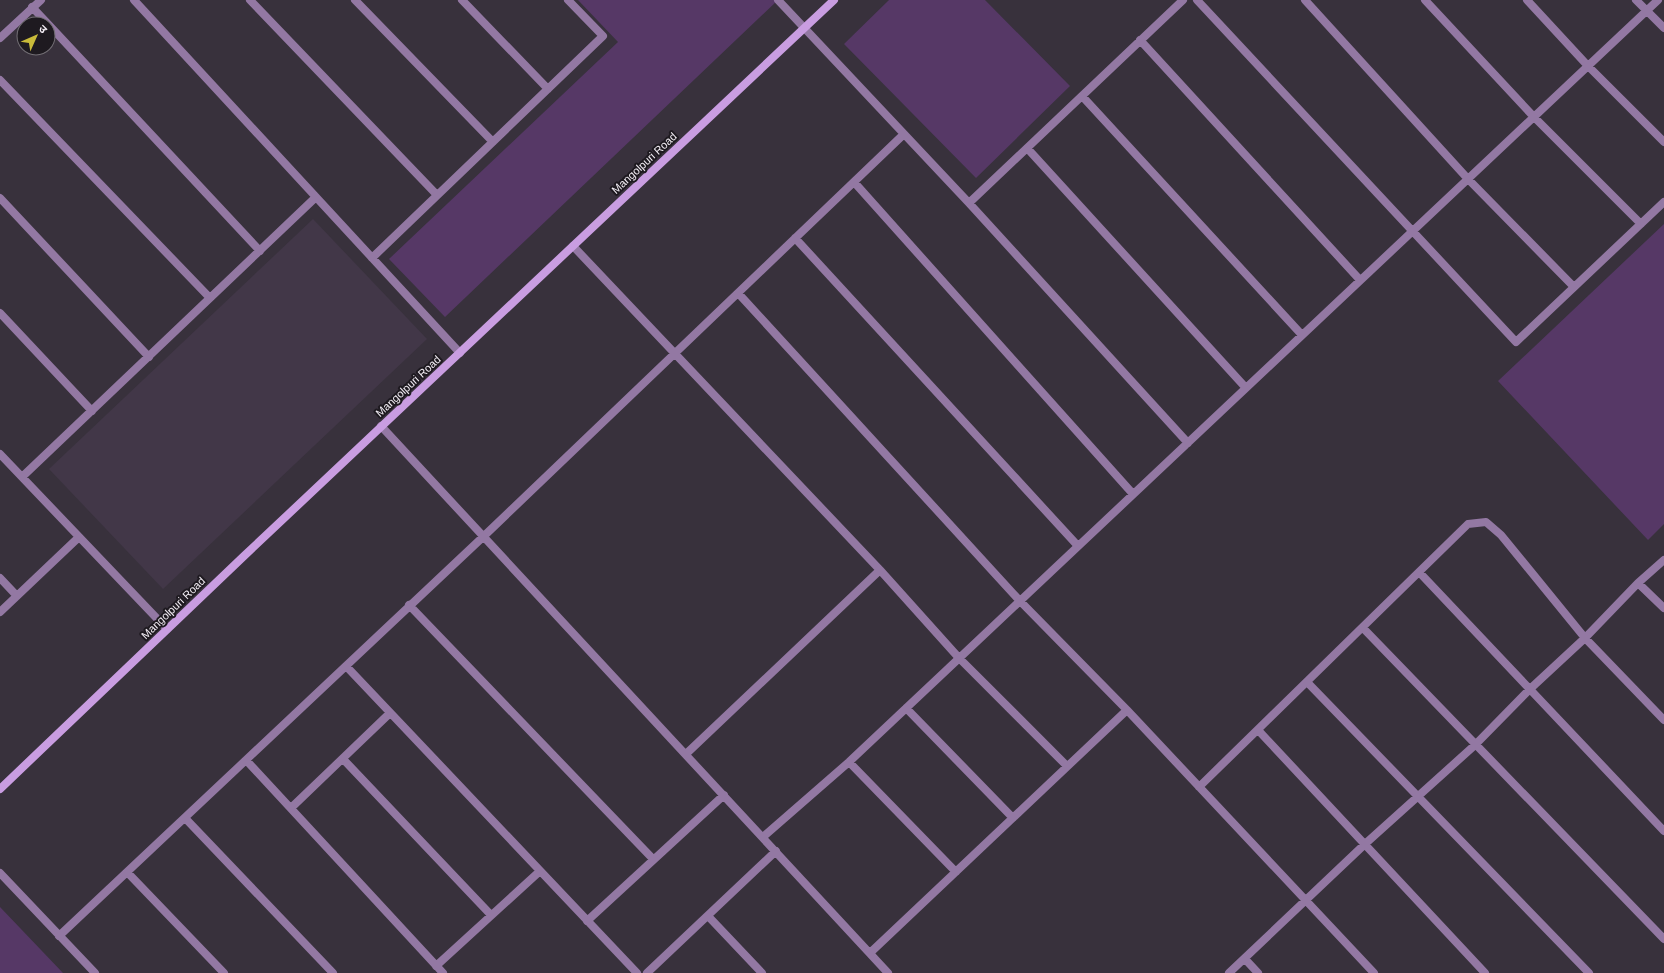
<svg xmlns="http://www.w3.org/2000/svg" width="1664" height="973" viewBox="0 0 1664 973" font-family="Arial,'Noto Sans Devanagari',sans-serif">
  <rect width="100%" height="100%" fill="#38313c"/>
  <!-- built -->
  <path fill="#423748" d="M 313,219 L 427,339 L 163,589 L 49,469 Z"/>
  <!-- green -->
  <path fill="#563866" d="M 578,0 L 778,0 L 445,317 L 389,259 L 618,42 Z
    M 889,0 L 985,0 L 1070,86 L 976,178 L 844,44 Z
    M 1664,224 L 1664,524 L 1648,540 L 1498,381 Z
    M 0,907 L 63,973 L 0,973 Z"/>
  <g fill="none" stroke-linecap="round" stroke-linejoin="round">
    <!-- street -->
    <path stroke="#9378a3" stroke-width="8" d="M 134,0 L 460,353
      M 250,0 L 437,195
      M 355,0 L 493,142
      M 462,0 L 548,89
      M 778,0 L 969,203 L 1188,443
      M 1197,0 L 1516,342 L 1664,202
      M 1305,0 L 1468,179 L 1574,287
      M 1425,0 L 1534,117 L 1641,224
      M 1527,0 L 1588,66 L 1664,142
      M 1636,0 L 1664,28
      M 32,7 L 48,24
      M 48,24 L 260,251
      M 0,38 L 41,0
      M 1140,40 L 1360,280
      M 0,80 L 210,298
      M 1082,96 L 1302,335
      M 1027,148 L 1246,388
      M 854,182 L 1133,494
      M 0,198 L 149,357
      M 969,203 L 1183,0
      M 795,238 L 1078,546
      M 573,246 L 880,570 L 959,658 L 1067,766
      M 372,258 L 603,36 L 568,0
      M 738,293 L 1020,601 L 1127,710 L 1374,973
      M 0,313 L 92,411
      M 381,426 L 888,973
      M 0,454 L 167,629
      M 22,477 L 316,197
      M 1419,572 L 1664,831
      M 0,578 L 17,596
      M 1638,583 L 1664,608
      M 409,605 L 653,859
      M 0,612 L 79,537
      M 1363,628 L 1664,939
      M 346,666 L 637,973
      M 1307,682 L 1589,973
      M 906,708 L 1013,818
      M 1258,730 L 1485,973
      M 686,754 L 880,570
      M 343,759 L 491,915
      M 246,760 L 443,973
      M 849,762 L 956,872
      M 1199,787 L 1468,524 L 1486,522 L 1501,535 L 1585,638 L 1664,720
      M 291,808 L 390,713
      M 185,818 L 333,973
      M 763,837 L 849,762 L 1658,0
      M 127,872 L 224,973
      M 0,873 L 95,973
      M 708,916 L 762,973
      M 587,921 L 724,795
      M 59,936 L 484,536 L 904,134
      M 871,952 L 1127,710
      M 1245,959 L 1258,973
      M 436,966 L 540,871
      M 647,973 L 776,851
      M 1229,973 L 1365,844 L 1475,745 L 1530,689 L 1585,638 L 1638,583 L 1664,560"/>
    <!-- secondary -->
    <path stroke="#c99de1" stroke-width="8" d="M 0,789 L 244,556 L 834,0"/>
  </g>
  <g text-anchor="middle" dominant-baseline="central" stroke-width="4" stroke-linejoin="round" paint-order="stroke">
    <!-- street labels -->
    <g font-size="11" fill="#f3eef5" stroke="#1e1a20">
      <text transform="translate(644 163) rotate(-43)">Mangolpuri Road</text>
      <text transform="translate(408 386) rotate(-43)">Mangolpuri Road</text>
      <text transform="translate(173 608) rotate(-44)">Mangolpuri Road</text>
    </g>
  </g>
  <!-- north arrow -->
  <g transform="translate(36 36) rotate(45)"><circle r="19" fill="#1e1a20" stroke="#736f75"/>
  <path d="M0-3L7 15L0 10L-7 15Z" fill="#c9bb3a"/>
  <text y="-6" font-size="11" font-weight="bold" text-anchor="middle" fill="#f3eef5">उ</text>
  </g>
</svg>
